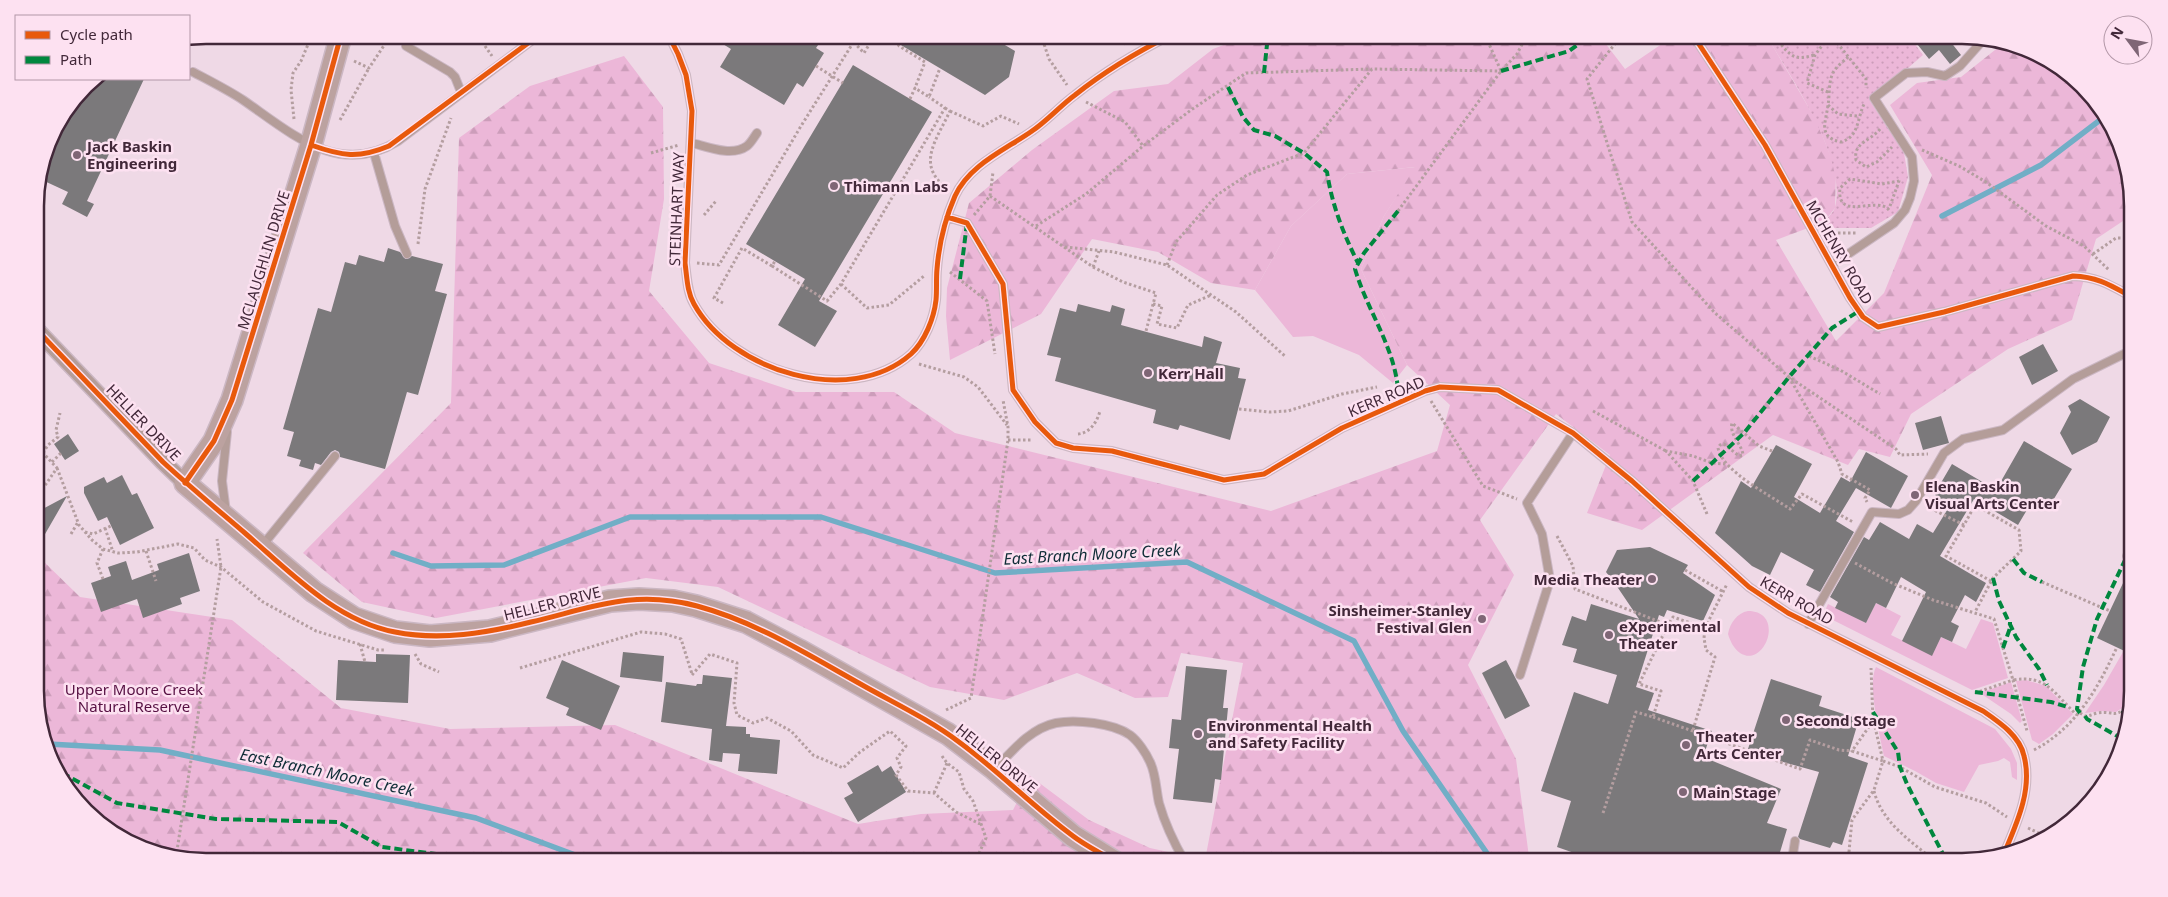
<svg xmlns="http://www.w3.org/2000/svg" width="2168" height="897" viewBox="0 0 2168 897" font-family="'Noto Sans',sans-serif">
  <defs>
    <pattern id="forest-firs" width="22" height="20" patternUnits="userSpaceOnUse" patternTransform="scale(1.25)"><rect width="22" height="20" fill="#ecb7d8"/><path d="M5 1l3.5 6h-7zM16 11l3.5 6h-7z" fill="#cc9dba"/></pattern>
    <pattern id="park-dots" width="8" height="8" patternUnits="userSpaceOnUse" patternTransform="scale(1.25)"><rect width="8" height="8" fill="#ecb7d8"/><path d="M2 2h.1M6 6h.1" fill="none" stroke="#cc9dba" stroke-width="1.8" stroke-linecap="round"/></pattern>
  </defs>
  <rect width="100%" height="100%" fill="#efd9e6"/>
  <!-- grass -->
  <path fill="#ecb7d8" d="M 1416,167 L 1384,216 L 1361,269 L 1407,365 L 1393,383 L 1359,355 L 1313,336 L 1293,337 L 1255,290 L 1291,226 L 1347,174 Z
    M 1876,603 L 1901,616 L 1891,635 L 1932,655 L 1941,637 L 1966,649 L 1981,619 L 1993,623 L 2008,678 L 1972,690 L 1823,615 L 1828,604 L 1866,623 Z
    M 1748,611 C 1786,611 1765,669 1740,653 C 1734,649 1730,641 1728,634 C 1730,623 1737,613 1748,611 Z
    M 2123,652 L 2133,657 L 2131,702 L 2116,712 L 2101,711 L 2085,713 L 2104,685 Z
    M 1876,667 L 1995,729 L 2011,749 L 2017,763 L 2017,780 L 2012,777 L 2010,762 L 2004,758 L 1998,761 L 1979,765 L 1964,792 L 1936,783 L 1915,771 L 1884,756 C 1880,736 1867,684 1876,667 Z
    M 2026,680 L 2046,686 L 2073,714 L 2053,734 L 2039,744 L 2032,740 L 2016,681 Z
    M 2011,682 L 2022,721 L 2020,723 L 2011,714 L 1980,693 Z"/>
  <!-- forest -->
  <path fill="url(#forest-firs)" d="M 1250,35 L 1599,35 L 1625,69 L 1675,35 L 1763,35 L 1771,43 L 1817,122 L 1836,170 L 1835,208 L 1824,222 L 1776,240 L 1836,341 L 1884,293 L 1932,175 L 1890,105 L 1917,83 L 1961,77 L 2005,42 L 2017,44 L 2057,64 L 2098,102 L 2131,183 L 2132,215 L 2096,239 L 2072,320 L 2008,349 L 1911,414 L 1890,457 L 1859,449 L 1848,465 L 1773,435 L 1642,530 L 1587,513 L 1610,455 L 1556,414 L 1480,520 L 1514,575 L 1468,665 L 1516,759 L 1529,857 L 1539,862 L 206,862 L 151,853 L 77,804 L 38,724 L 37,555 L 80,597 L 232,620 L 341,708 L 450,729 L 615,725 L 858,824 L 921,814 L 1013,810 L 1030,776 L 1089,820 L 1150,848 L 1205,860 L 1243,663 L 1181,653 L 1168,697 L 1135,698 L 1077,673 L 1004,700 L 930,687 L 718,587 L 646,578 L 436,618 L 362,602 L 303,553 L 451,403 L 459,138 L 530,86 L 624,56 L 663,107 L 664,199 L 649,291 L 709,363 L 796,392 L 894,392 L 955,433 L 1271,511 L 1437,451 L 1450,405 L 1407,365 L 1361,269 L 1384,216 L 1415,167 L 1347,174 L 1291,226 L 1255,290 L 1211,283 L 1158,252 L 1092,239 L 1041,314 L 950,360 L 946,316 L 947,288 L 969,203 L 1032,150 L 1114,91 L 1168,84 L 1213,49 Z"/>
  <!-- park -->
  <path fill="url(#park-dots)" d="M 1781,35 L 1908,35 L 1923,55 L 1870,101 L 1904,153 L 1908,177 L 1898,212 L 1871,228 L 1831,228 L 1824,222 C 1828,217 1834,212 1835,207 C 1847,160 1794,83 1771,43 Z"/>
  <g fill="none" stroke-linecap="round" stroke-linejoin="round">
    <!-- stream -->
    <path stroke="#71aec6" stroke-width="5.5" d="M 1942,216 L 2041,165 L 2104,117
      M 393,553 L 431,566 L 504,565 L 630,517 L 821,517 L 995,573 L 1187,562 L 1354,641 L 1403,731 L 1493,862
      M 48,744 L 160,750 L 476,818 L 594,862"/>
  </g>
  <!-- building -->
  <path fill="#7b797b" d="M 708,35 L 825,35 L 816,48 L 824,53 L 803,87 L 797,83 L 784,105 L 720,67 L 731,49 Z
    M 884,35 L 988,35 L 1015,51 L 1009,77 L 985,95 Z
    M 1910,35 L 1958,35 L 1950,41 L 1961,55 L 1950,64 L 1939,50 L 1929,59 Z
    M 853,65 L 932,112 L 819,301 L 837,311 L 815,347 L 778,325 L 805,279 L 746,244 Z
    M 92,79 L 144,79 L 87,201 L 94,204 L 87,217 L 62,204 L 68,192 L 40,179 L 52,130 Z
    M 388,248 L 400,252 L 406,259 L 412,256 L 443,264 L 435,291 L 447,294 L 418,395 L 407,392 L 385,469 L 340,457 L 339,452 L 335,450 L 331,452 L 321,465 L 315,463 L 313,470 L 299,466 L 301,460 L 287,456 L 294,432 L 283,429 L 318,308 L 331,312 L 345,262 L 356,265 L 359,255 L 384,262 Z
    M 1078,304 L 1110,312 L 1112,305 L 1125,309 L 1121,325 L 1202,347 L 1204,336 L 1222,342 L 1216,363 L 1240,368 L 1238,378 L 1246,379 L 1230,440 L 1180,425 L 1178,430 L 1153,423 L 1156,410 L 1055,381 L 1061,358 L 1047,355 L 1060,308 L 1076,312 Z
    M 2043,344 L 2058,371 L 2032,385 L 2019,357 Z
    M 2080,399 L 2110,417 L 2097,442 L 2072,455 L 2060,433 L 2071,412 L 2068,406 Z
    M 1941,416 L 1949,443 L 1923,450 L 1915,423 Z
    M 68,434 L 79,451 L 65,460 L 54,444 Z
    M 2024,441 L 2072,469 L 2049,507 L 2034,498 L 2018,525 L 1974,499 L 1940,556 L 1986,583 L 1976,602 L 1965,595 L 1951,622 L 1959,626 L 1952,642 L 1941,637 L 1932,656 L 1902,641 L 1926,592 L 1901,577 L 1886,608 L 1876,603 L 1866,623 L 1835,608 L 1838,602 L 1830,597 L 1864,537 L 1869,540 L 1880,522 L 1909,539 L 1917,524 L 1933,533 L 1949,507 L 1937,500 L 1935,493 L 1952,464 L 1996,490 Z
    M 1776,445 L 1812,464 L 1794,497 L 1820,513 L 1841,477 L 1850,482 L 1866,452 L 1908,476 L 1891,508 L 1856,488 L 1836,521 L 1854,532 L 1820,592 L 1806,585 L 1814,570 L 1781,552 L 1770,575 L 1752,566 L 1715,533 L 1741,481 L 1751,488 Z
    M 122,475 L 132,495 L 137,493 L 154,528 L 120,545 L 107,517 L 98,521 L 84,493 L 84,487 L 104,477 L 107,483 Z
    M 67,496 L 37,548 L 37,512 Z
    M 1650,547 L 1688,565 L 1683,573 L 1715,595 L 1703,621 L 1667,610 L 1664,617 L 1659,615 L 1636,687 L 1654,693 L 1648,710 L 1712,731 L 1703,757 L 1781,789 L 1767,823 L 1787,829 L 1777,862 L 1600,862 L 1557,847 L 1571,801 L 1541,791 L 1574,692 L 1608,704 L 1617,675 L 1573,662 L 1577,649 L 1562,645 L 1572,616 L 1586,621 L 1591,604 L 1639,619 L 1616,585 L 1606,572 L 1617,550 Z
    M 189,553 L 200,591 L 180,598 L 182,604 L 143,618 L 137,599 L 101,612 L 91,583 L 111,576 L 108,567 L 126,561 L 132,580 L 159,570 L 157,564 Z
    M 2133,562 L 2133,655 L 2097,638 Z
    M 623,652 L 664,656 L 662,682 L 620,677 Z
    M 376,654 L 410,655 L 408,703 L 336,700 L 338,660 L 376,662 Z
    M 562,660 L 620,686 L 601,730 L 566,715 L 569,708 L 546,698 Z
    M 1506,660 L 1530,706 L 1505,719 L 1482,673 Z
    M 1186,666 L 1227,670 L 1223,708 L 1228,708 L 1221,780 L 1215,779 L 1212,803 L 1173,799 L 1179,749 L 1169,748 L 1172,719 L 1181,720 Z
    M 703,675 L 732,678 L 726,726 L 746,727 L 746,734 L 750,734 L 750,737 L 780,740 L 777,774 L 738,771 L 740,754 L 723,753 L 722,762 L 709,760 L 712,729 L 661,722 L 666,682 L 696,686 L 697,684 L 702,684 Z
    M 1771,679 L 1822,696 L 1819,706 L 1859,719 L 1848,756 L 1868,763 L 1842,845 L 1833,842 L 1830,848 L 1800,839 L 1798,837 L 1819,772 L 1747,752 Z
    M 878,765 L 882,772 L 891,766 L 906,792 L 858,822 L 844,798 L 853,793 L 847,783 Z"/>
  <g fill="none" stroke-linecap="round" stroke-linejoin="round">
    <!-- lane casing -->
    <g stroke="#cbb7c3" stroke-width="10">
      <path id="lane" d="M 662,35 L 672,42 L 678,54 L 686,75 L 692,111 L 685,263 C 687,277 687,292 694,304 C 731,371 850,408 911,354 C 925,341 934,318 936,300 C 937,290 936,279 937,269 C 939,244 945,219 955,196 C 969,165 1005,150 1032,131 C 1047,121 1060,106 1075,95 C 1105,71 1137,52 1171,35
        M 1693,35 L 1765,145 L 1850,298 L 1863,317 L 1878,327 L 1944,312 L 2073,276 C 2098,277 2110,285 2132,297
        M 406,46 L 450,72 L 455,77 L 461,92
        M 193,72 C 210,81 228,90 243,100 C 291,133 339,178 398,141 L 539,35
        M 692,143 C 708,147 732,157 747,146 C 751,143 754,137 757,133
        M 374,153 L 395,226 L 407,254
        M 947,217 L 967,223 L 1003,284 L 1013,390 L 1035,422 L 1056,443 L 1073,448 L 1112,451 L 1224,480 L 1264,474 L 1342,428 L 1425,391 L 1440,387 L 1498,390 L 1573,433 L 1632,481 L 1749,587 L 1788,613 L 1983,711 C 1999,722 2020,736 2024,756 C 2033,790 2016,825 2003,856
        M 1832,265 L 1894,223 L 1905,210 L 1910,198 L 1914,181 L 1912,157 L 1874,98 L 1906,73 L 1927,72 L 1945,76 L 1960,66 L 1984,39
        M 226,512 L 222,481 L 227,432
        M 262,546 L 335,456
        M 2127,556 L 2133,543
        M 1808,624 L 1872,512 L 1899,514 L 1908,510 L 1916,501 L 1944,453 L 1963,439 L 2003,430 L 2073,379 L 2132,350
        M 1520,675 L 1550,580 L 1542,534 L 1527,503 L 1573,433
        M 996,768 C 1012,751 1031,728 1056,723 C 1075,719 1113,723 1130,735 C 1138,741 1146,753 1150,762 C 1156,774 1156,790 1159,803 C 1165,824 1174,843 1185,862
        M 1795,862 L 1793,854 L 1795,841"/>
    </g>
    <!-- street casing -->
    <g stroke="#cbb7c3" stroke-width="18">
      <path id="street" d="M 36,329 L 163,462 L 185,483"/>
    </g>
    <!-- secondary casing -->
    <g stroke="#cbb7c3" stroke-width="24">
      <path id="secondary" d="M 341,35 L 311,145 L 232,400 L 214,441 L 185,483 L 314,592 L 354,618 L 395,632 L 430,636 L 490,631 L 610,601 L 639,599 L 673,601 L 696,606 L 746,622 L 799,650 L 948,734 L 994,769 L 1073,836 L 1115,862"/>
    </g>
    <!-- path -->
    <path stroke="#b49ea0" stroke-width="3" stroke-dasharray="2.5 2.5" stroke-linecap="butt" d="M 847,35 L 864,53 L 875,35
      M 894,35 L 899,46 L 925,62 L 915,88
      M 1041,35 L 1049,59 L 1067,85
      M 1110,35 L 1127,45
      M 1479,35 L 1489,44 L 1501,71 L 1517,54 L 1527,35
      M 1622,35 L 1587,79 L 1632,222 L 1715,313 L 1789,377 L 1896,449 L 1900,455 L 1928,454
      M 1786,35 L 1778,41 C 1791,56 1794,61 1814,55
      M 1831,35 L 1866,79 L 1866,88
      M 991,36 L 994,35
      M 485,46 L 492,56
      M 1848,57 C 1844,61 1837,66 1834,71 C 1828,81 1830,94 1828,105 C 1826,122 1817,137 1841,142 C 1859,137 1857,119 1864,104
      M 354,61 L 369,68 L 391,35
      M 1828,92 L 1807,83 L 1815,55 L 1830,35
      M 910,99 L 915,88 L 929,97 L 940,68
      M 1086,102 L 1125,122 L 1143,146
      M 1828,105 L 1838,114 L 1858,116
      M 945,108 L 950,111 C 937,139 915,165 947,188
      M 950,111 L 983,126 L 1001,116 L 1019,124
      M 294,119 L 291,90 L 293,73 L 301,61 L 312,35
      M 340,120 L 369,68
      M 1880,129 C 1871,141 1853,142 1856,160 L 1866,167 L 1877,162 L 1892,147
      M 1922,150 L 1959,166 L 1986,182 L 2046,226 L 2084,246 L 2109,270
      M 651,153 L 679,145
      M 990,196 L 1093,267 L 1123,282 L 1156,293 L 1146,331
      M 1890,206 L 1899,181
      M 1889,210 C 1877,195 1836,223 1840,188 L 1850,179 L 1882,184 L 1899,181 L 1899,179
      M 1398,211 L 1501,71
      M 704,215 L 716,201
      M 974,215 L 990,196 L 993,172
      M 1036,226 L 1086,194 L 1143,146 L 1191,110 L 1246,73 L 1371,69
      M 1828,233 L 1856,233
      M 418,244 L 425,189 L 451,118
      M 1065,247 L 1114,252 L 1167,265 L 1236,312 L 1286,357
      M 2093,254 L 2116,238 L 2132,238
      M 697,263 L 719,265 L 801,126 L 858,35
      M 1167,265 L 1176,242 L 1217,195 L 1247,175 L 1304,153 L 1372,69 L 1501,71
      M 772,266 L 827,301 L 841,284 L 945,108 L 929,97
      M 1093,267 L 1099,251
      M 950,272 L 987,301 L 995,354
      M 841,284 L 867,308 L 889,305 L 924,276
      M 723,303 L 714,298 L 742,248 L 772,266 L 775,261
      M 1153,304 L 1162,306 L 1157,324 L 1177,328 L 1188,305 L 1211,295
      M 1809,356 L 1840,370 L 1880,394
      M 919,364 L 964,377 L 978,387 L 1007,425
      M 1789,377 L 1838,462 L 1842,474 L 1870,490 L 1865,498 L 1867,502
      M 1431,401 L 1483,486 L 1517,499
      M 1239,409 L 1270,412 L 1288,411 L 1342,394 L 1377,387
      M 1593,411 L 1666,451
      M 1078,434 C 1090,433 1097,422 1100,411
      M 1008,440 L 1031,440
      M 1772,451 L 1759,446 L 1732,423 C 1729,435 1742,444 1743,455 L 1739,456 L 1724,444 L 1720,445 L 1718,448 C 1723,472 1770,495 1790,509 L 1802,494 L 1853,522
      M 37,452 L 43,453 L 57,468 L 37,497
      M 43,453 L 48,445 L 58,437 L 56,430 L 60,413
      M 52,462 L 61,453
      M 57,468 L 79,525 L 92,540 L 103,549 L 118,553 L 137,552 L 178,544 L 194,548 L 205,560 L 221,567 L 263,602 L 316,631 L 378,650 L 384,650
      M 1926,506 L 1964,525 L 1975,505 L 2019,530 L 2021,551 L 1993,578 L 1975,612
      M 1707,514 L 1693,481 L 1666,451 L 1693,456 L 1712,463 L 1725,464
      M 1964,525 L 1946,556 L 1991,581
      M 105,528 L 113,552
      M 85,532 L 93,534 L 111,526
      M 71,534 L 78,522
      M 1557,536 L 1573,566 L 1575,589 L 1668,625 L 1673,617 L 1705,628 L 1727,584
      M 146,551 L 156,581
      M 1855,563 L 1892,583 L 1933,600 L 1994,619 L 2013,680 C 2047,674 2055,695 2077,715
      M 1685,570 L 1722,591
      M 103,579 L 97,563 L 103,549
      M 2042,582 L 2110,611
      M 360,644 L 365,662
      M 415,654 L 421,664 L 439,672
      M 520,668 L 641,632 L 665,634 L 681,639 L 692,674
      M 692,675 L 710,654 L 737,663 L 734,703 L 737,715 L 753,723 L 767,718 L 791,731 L 813,755 L 843,768 L 860,752 L 890,731 L 906,746 L 897,758 L 901,767 L 896,775 L 908,791 L 934,793 L 956,812 L 980,824
      M 1975,693 L 2013,680 L 2027,731
      M 946,710 L 971,698 L 1008,440 L 1008,427 L 1003,400
      M 2080,713 L 2085,716 C 2090,716 2093,714 2097,713 C 2116,710 2111,720 2131,705
      M 1653,717 L 1800,769 L 1810,740 L 1839,750 L 1852,751
      M 1875,727 L 1883,761 L 1900,767 L 1935,787 L 1986,803 L 2007,817
      M 1693,730 L 1715,657 L 1706,650 L 1704,638 L 1705,628
      M 2034,750 C 2076,728 2098,688 2117,647
      M 942,756 L 947,763 L 959,772 L 964,789 L 973,801 L 986,838 L 975,862
      M 1874,791 C 1882,823 1911,841 1936,862
      M 934,793 L 947,763
      M 1603,813 L 1636,712 L 1653,717 L 1661,691 L 1639,684 L 1668,625
      M 2028,828 L 2047,837
      M 176,857 L 221,567 L 217,539
      M 1848,862 L 1852,820 L 1874,790 L 1883,761 L 1852,751 L 1873,721 L 1871,668"/>
    <!-- lane -->
    <use href="#lane" stroke="#b49d99" stroke-width="8"/>
    <!-- street -->
    <use href="#street" stroke="#b49d99" stroke-width="15"/>
    <!-- secondary -->
    <use href="#secondary" stroke="#bca2a0" stroke-width="21"/>
    <!-- path-bridge -->
    <path stroke="#b49ea0" stroke-width="3" stroke-dasharray="2.5 2.5" stroke-linecap="butt" d="M 816,66 L 843,83"/>
    <!-- quiet -->
    <path stroke="#00873e" stroke-width="4" stroke-dasharray="8 4" stroke-linecap="butt" d="M 1501,71 L 1569,51 L 1591,35
      M 1264,73 L 1268,35
      M 1228,87 L 1243,117 L 1254,130 L 1275,136 L 1304,153 L 1327,172 C 1332,205 1343,233 1358,263
      M 1398,211 L 1364,253 L 1355,269 C 1367,310 1394,346 1398,389
      M 960,279 L 967,223
      M 1693,481 L 1744,433 L 1789,377 L 1832,328 L 1859,311
      M 2013,559 L 2024,573 L 2042,582
      M 1993,578 L 1999,601 L 2016,637 L 2039,669 L 2047,685
      M 2003,648 L 2010,628 L 2010,622
      M 1975,692 L 2051,702 L 2068,707
      M 1873,712 L 1898,752 L 1900,767 L 1907,784 L 1947,862
      M 2080,713 L 2077,709 L 2083,667 L 2097,619 L 2127,556
      M 2121,713 L 2129,713
      M 2085,716 L 2087,719 L 2119,737 L 2124,743
      M 62,773 L 117,803 L 216,819 L 338,822 L 382,847 L 444,855 L 469,862"/>
    <!-- cycleway casing -->
    <g stroke="#fde1f1" stroke-width="8">
      <path id="cycleway" d="M 662,35 L 672,42 L 678,54 L 686,75 L 692,111 L 685,263 C 687,277 687,292 694,304 C 731,371 850,408 911,354 C 925,341 934,318 936,300 C 937,290 936,279 937,269 C 939,244 945,219 955,196 C 969,165 1005,150 1032,131 C 1047,121 1060,106 1075,95 C 1105,71 1137,52 1171,35
        M 1693,35 L 1765,145 L 1850,298 L 1863,317 L 1878,327 L 1944,312 L 2073,276 C 2098,277 2110,285 2132,297
        M 311,145 C 342,156 358,159 389,146 L 539,35
        M 947,217 L 967,223 L 1003,284 L 1013,390 L 1035,422 L 1056,443 L 1073,448 L 1112,451 L 1224,480 L 1264,474 L 1342,428 L 1425,391 L 1440,387 L 1498,390 L 1573,433 L 1632,481 L 1749,587 L 1788,613 L 1983,711 C 1999,722 2020,736 2024,756 C 2033,790 2016,825 2003,856
        M 36,329 L 163,462 C 190,487 218,510 246,534 C 290,572 336,621 395,632 C 440,641 487,633 531,622 C 591,608 633,589 697,606 C 757,622 810,656 864,686 C 896,704 930,720 959,742 C 999,771 1033,807 1073,836 C 1086,846 1101,853 1115,862
        M 185,483 L 214,441 L 232,400 L 311,145 L 341,35"/>
    </g>
    <!-- cycleway -->
    <use href="#cycleway" stroke="#e8590c" stroke-width="5"/>
  </g>
  <!-- markers -->
  <g fill="#7f6676" stroke="#fde1f1" stroke-width="2">
    <circle cx="77" cy="155" r="5"/>
    <circle cx="834" cy="186" r="5"/>
    <circle cx="1148" cy="373" r="5"/>
    <circle cx="1915" cy="495" r="5"/>
    <circle cx="1652" cy="579" r="5"/>
    <circle cx="1482" cy="619" r="5"/>
    <circle cx="1609" cy="635" r="5"/>
    <circle cx="1786" cy="720" r="5"/>
    <circle cx="1198" cy="734" r="5"/>
    <circle cx="1686" cy="745" r="5"/>
    <circle cx="1683" cy="792" r="5"/>
  </g>
  <g text-anchor="middle" dominant-baseline="central" stroke-width="5" stroke-linejoin="round" paint-order="stroke">
    <!-- poi labels -->
    <g font-size="15" font-weight="bold" fill="#422839" stroke="#fde1f1" text-anchor="start">
      <text x="87" y="146">Jack Baskin<tspan x="87" dy="17">Engineering</tspan></text>
      <text x="844" y="186">Thimann Labs</text>
      <text x="1158" y="373">Kerr Hall</text>
      <text x="1925" y="486">Elena Baskin<tspan x="1925" dy="17">Visual Arts Center</tspan></text>
      <text x="1642" y="579" text-anchor="end">Media Theater</text>
      <text x="1472" y="610" text-anchor="end">Sinsheimer-Stanley<tspan x="1472" dy="17">Festival Glen</tspan></text>
      <text x="1619" y="626">eXperimental<tspan x="1619" dy="17">Theater</tspan></text>
      <text x="1796" y="720">Second Stage</text>
      <text x="1208" y="725">Environmental Health<tspan x="1208" dy="17">and Safety Facility</tspan></text>
      <text x="1696" y="736">Theater<tspan x="1696" dy="17">Arts Center</tspan></text>
      <text x="1693" y="792">Main Stage</text>
    </g>
    <!-- street labels -->
    <g font-size="15" fill="#422839" stroke="#fde1f1">
      <text transform="translate(676 209) rotate(-88)">STEINHART WAY</text>
      <text transform="translate(1840 252) rotate(60)">MCHENRY ROAD</text>
      <text transform="translate(263 260) rotate(-73)">MCLAUGHLIN DRIVE</text>
      <text transform="translate(1386 396) rotate(-23)">KERR ROAD</text>
      <text transform="translate(144 422) rotate(46)">HELLER DRIVE</text>
      <text transform="translate(1797 600) rotate(30)">KERR ROAD</text>
      <text transform="translate(552 603) rotate(-14)">HELLER DRIVE</text>
      <text transform="translate(997 758) rotate(39)">HELLER DRIVE</text>
    </g>
    <!-- park labels -->
    <g font-size="15" fill="#571143" stroke="#fde1f1">
      <text x="134" y="689">Upper Moore Creek<tspan x="134" dy="17">Natural Reserve</tspan></text>
    </g>
    <!-- water labels -->
    <g font-size="16" font-style="italic" fill="#102d37" stroke="#fde1f1">
      <text transform="translate(1092 554) rotate(-3)">East Branch Moore Creek</text>
      <text transform="translate(327 772) rotate(12)">East Branch Moore Creek</text>
    </g>
  </g>
  <!-- crop -->
  <path d="M0 0H2168V897H0ZM206 44H1962A162 162 0 0 1 2124 206V691A162 162 0 0 1 1962 853H206A162 162 0 0 1 44 691V206A162 162 0 0 1 206 44Z" fill="#fde1f1" fill-rule="evenodd"/>
  <path fill="none" stroke="#422839" stroke-width="2.5" d="M206 44H1962A162 162 0 0 1 2124 206V691A162 162 0 0 1 1962 853H206A162 162 0 0 1 44 691V206A162 162 0 0 1 206 44Z"/>
  <!-- legend -->
  <rect x="15" y="15" width="175" height="65" fill="#fde1f1" stroke="#b297a7"/>
  <rect x="25" y="31" width="25" height="8" fill="#e8590c" stroke="#b297a7"/>
  <text x="60" y="40" font-size="15" fill="#422839">Cycle path</text>
  <rect x="25" y="56" width="25" height="8" fill="#00873e" stroke="#b297a7"/>
  <text x="60" y="65" font-size="15" fill="#422839">Path</text>
  <!-- north arrow -->
  <g transform="translate(2128 40) rotate(302)"><circle r="24" fill="#fde1f1" stroke="#b297a7"/>
  <path d="M0-4L9 19L0 12L-9 19Z" fill="#7f6676"/>
  <text y="-8" font-size="14" font-weight="bold" text-anchor="middle" fill="#422839">N</text>
  </g>
</svg>
